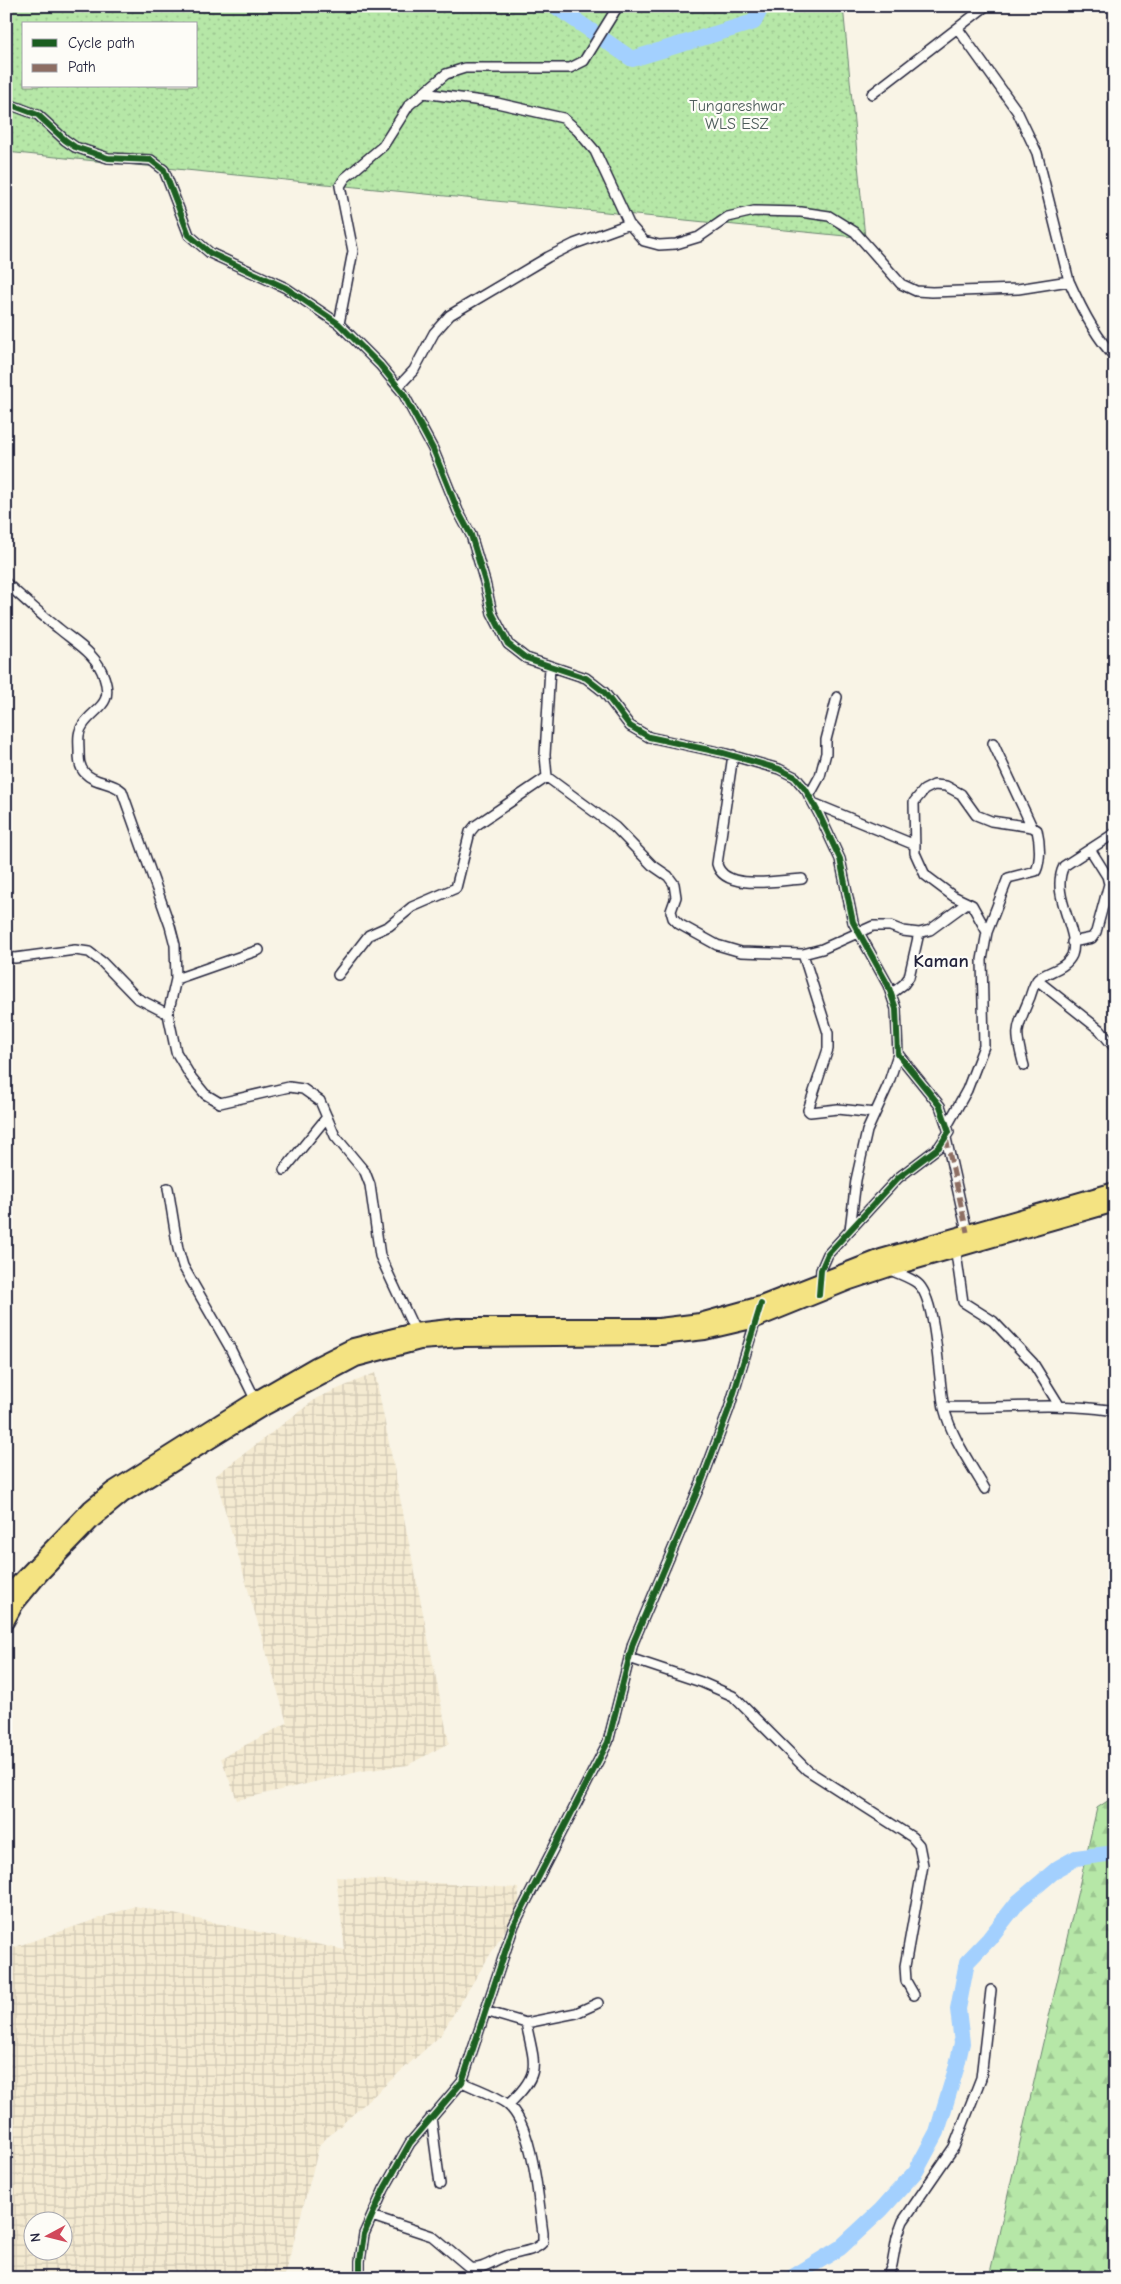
<svg xmlns="http://www.w3.org/2000/svg" width="1121" height="2284" viewBox="0 0 1121 2284" font-family="'Comic Neue',sans-serif">
  <defs>
    <pattern id="industrial-grid" width="8" height="8" patternUnits="userSpaceOnUse" patternTransform="scale(1.25)"><rect width="8" height="8" fill="#f4ead1"/><path d="M0 4h8M4 0v8" fill="none" stroke="#d1c8b4"/></pattern>
    <pattern id="grass-dots" width="8" height="8" patternUnits="userSpaceOnUse" patternTransform="scale(1.25)"><rect width="8" height="8" fill="#b6e7a7"/><path d="M2 2h.1M6 6h.1" fill="none" stroke="#9cc691" stroke-width="1.8" stroke-linecap="round"/></pattern>
    <pattern id="forest-firs" width="22" height="20" patternUnits="userSpaceOnUse" patternTransform="scale(1.25)"><rect width="22" height="20" fill="#b6e7a7"/><path d="M5 1l3.5 6h-7zM16 11l3.5 6h-7z" fill="#9cc691"/></pattern>
  </defs>
  <rect width="100%" height="100%" fill="#f9f4e6"/>
  <filter id="ink" filterUnits="userSpaceOnUse"><feTurbulence type="fractalNoise" baseFrequency=".02" numOctaves="2"/><feDisplacementMap in="SourceGraphic" scale="10" xChannelSelector="R" yChannelSelector="G"/><feConvolveMatrix kernelMatrix="1 2 1 2 8 2 1 2 1" color-interpolation-filters="sRGB"/></filter>
  <g filter="url(#ink)">
    <!-- industrial -->
    <path fill="url(#industrial-grid)" fill-rule="evenodd" d="M 375,1373 L 449,1743 L 408,1765 L 362,1771 L 237,1800 L 221,1758 L 287,1723 L 215,1476 L 317,1398 Z
      M 336,1877 L 518,1888 L 520,1906 L 440,2036 L 320,2144 L 284,2278 L 6,2278 L 6,1950 L 135,1906 L 345,1950 ZM 32,2222 L 62,2222 L 62,2252 L 32,2252 Z"/>
    <!-- grass -->
    <path fill="url(#grass-dots)" stroke="#6c8471" fill-rule="evenodd" d="M 6,6 L 843,6 L 865,238 L 6,152 ZM 24,24 L 196,24 L 196,86 L 24,86 Z"/>
    <!-- forest -->
    <path fill="url(#forest-firs)" stroke="#6c8471" d="M 1115,1796 L 1115,2278 L 987,2278 L 989,2277 L 1097,1808 Z"/>
    <g fill="none" stroke-linecap="round" stroke-linejoin="round">
      <!-- river -->
      <path stroke="#a3d0fe" stroke-width="16" d="M 555,6 L 632,59 L 754,22 L 762,6
        M 791,2278 L 840,2248 L 881,2210 L 916,2171 L 937,2132 L 956,2069 L 962,2043 L 958,2009 L 967,1962 L 989,1939 L 1018,1902 L 1058,1868 L 1076,1858 L 1115,1853"/>
      <!-- minor casing -->
      <g stroke="#22223b" stroke-width="12">
        <path id="minor" d="M 958,29 L 1017,111 L 1037,153 L 1069,281 C 1080,306 1095,337 1115,357
          M 423,93 L 497,103 L 563,118 L 578,131 L 595,151 L 629,224 L 644,241 L 659,245 L 676,244 L 699,237 L 728,217 L 754,211 L 801,212 L 829,216 L 855,232 L 901,284 L 916,291 L 932,292 L 1018,289 L 1069,281
          M 872,94 L 986,6
          M 6,103 L 38,115 L 65,140 L 75,147 L 108,158 L 151,160 L 164,170 L 189,235 L 210,253 L 286,288 L 339,324 L 380,365 L 403,393 L 433,449 L 458,511 L 471,535 L 485,582 L 492,613 L 508,644 L 526,658 L 586,678 L 604,692 L 630,726 L 649,737 L 723,753 L 779,769 L 795,777 L 806,790 L 819,814 L 840,859 L 853,922 L 888,985 L 896,1009 L 898,1054 L 940,1106 L 949,1132 L 939,1147 L 898,1178 L 828,1254 L 821,1270 L 820,1285
          M 339,324 L 353,251 L 340,186 L 345,178 L 383,146 L 409,105 L 446,74 L 465,68 L 570,68 L 584,61 L 618,6
          M 398,387 L 414,370 L 434,333 L 450,315 L 548,257 L 574,244 L 629,224
          M 6,583 C 23,598 40,614 58,628 C 76,643 97,654 104,677 C 114,706 95,707 83,725 C 77,733 79,742 79,751 C 79,759 79,767 85,773 C 95,784 111,781 122,791 L 170,926 L 175,945 L 176,979 L 168,1014 L 176,1052 L 191,1077 L 205,1094 L 220,1103 L 289,1087 L 303,1089 L 320,1101 L 335,1136 L 365,1172 L 370,1185 L 380,1256 L 417,1335
          M 550,667 L 545,755 L 547,777 L 615,827 L 652,865 L 668,876 L 674,884 L 676,897 L 671,911 L 673,918 L 679,924 L 717,945 L 741,952 L 803,954 L 822,949 L 873,926 L 890,926 L 903,931 L 919,933 L 930,930 L 967,903
          M 993,743 L 1032,827
          M 733,755 L 717,864 C 724,892 780,880 802,879
          M 809,796 L 820,776 L 826,753 L 826,740 L 837,697
          M 813,803 L 915,845
          M 1072,942 L 1092,938 L 1096,932 L 1109,884 L 1107,876 L 1090,849
          M 803,954 L 828,1033 L 828,1049 L 808,1110 L 810,1112 L 838,1109 L 875,1113
          M 6,957 L 15,958 L 75,950 L 89,952 L 102,962 L 137,998 L 168,1014
          M 338,975 L 369,935 L 389,926 L 412,907 L 456,888 L 470,832 L 475,826 L 547,777
          M 176,979 L 259,950
          M 1037,980 L 1100,1030 L 1115,1048
          M 891,994 L 904,984 L 909,977 L 919,933
          M 1024,1066 C 1014,1030 1016,1030 1030,997 C 1032,991 1034,983 1038,979 C 1048,971 1066,969 1072,955 C 1081,932 1049,895 1064,866 L 1115,833
          M 947,1126 L 967,1090 L 984,1046 L 982,960 L 987,932 L 1008,878 L 1036,871 C 1041,860 1040,843 1037,830 L 1032,827 L 991,821 L 976,815 L 961,794 L 946,786 L 934,785 L 924,790 L 914,802 L 915,853 L 925,875 L 953,896 L 972,905 L 987,932
          M 946,1138 L 967,1232
          M 284,1170 L 327,1117
          M 168,1188 L 178,1249 L 183,1266 L 229,1346 L 257,1403
          M 850,1230 L 856,1180 L 867,1131 L 888,1085 L 898,1054
          M 955,1246 L 963,1302 L 993,1321 L 1033,1363 L 1059,1405
          M 889,1269 C 898,1274 909,1277 917,1283 C 937,1298 938,1380 944,1408 C 952,1438 970,1463 985,1489
          M 944,1407 C 999,1409 1055,1402 1109,1410 L 1115,1414
          M 629,1658 L 701,1682 L 733,1696 L 807,1770 L 912,1837 L 919,1845 L 923,1865 L 905,1966 L 906,1981 L 914,1995
          M 485,2011 L 526,2023 L 576,2013 L 598,2003
          M 508,2105 C 542,2073 535,2066 526,2023
          M 431,2117 L 440,2184
          M 372,2216 L 432,2236 L 470,2268 C 483,2270 494,2260 506,2256 C 517,2252 535,2252 543,2242 L 543,2233 C 538,2199 534,2126 507,2104 C 495,2095 476,2089 462,2082
          M 360,2278 L 360,2261 L 364,2234 L 384,2189 L 410,2143 L 462,2082 L 514,1925 L 608,1742 L 633,1643 L 703,1478 L 729,1409 L 757,1316
          M 887,2278 L 892,2265 L 897,2237 L 903,2221 L 954,2147 L 981,2078 L 991,1990"/>
      </g>
      <!-- primary casing -->
      <g stroke="#22223b" stroke-width="18">
        <path id="primary" d="M 6,1599 L 15,1586 L 90,1508 L 112,1490 L 256,1399 L 315,1365 L 353,1346 L 414,1331 L 458,1326 L 659,1326 L 700,1321 L 761,1304 L 881,1257 L 1115,1190
          M 6,1622 L 16,1604 L 40,1575 L 94,1519 L 123,1495 L 260,1410 L 356,1359 L 420,1342 L 462,1339 L 661,1337 L 705,1332 L 756,1320 L 850,1282 L 889,1269 L 1115,1204"/>
      </g>
      <!-- minor -->
      <use href="#minor" stroke="#fdfcf7" stroke-width="9"/>
      <!-- primary -->
      <use href="#primary" stroke="#f4e382" stroke-width="14"/>
      <!-- quiet -->
      <path stroke="#8d6e63" stroke-width="5" stroke-dasharray="10 5" stroke-linecap="butt" d="M 946,1138 L 967,1232"/>
      <!-- cycleway casing -->
      <g stroke="#fdfcf7" stroke-width="9">
        <path id="cycleway" d="M 6,103 L 38,115 L 65,140 L 75,147 L 108,158 L 151,160 L 164,170 L 189,235 L 210,253 L 286,288 L 339,324 L 380,365 L 403,393 L 433,449 L 458,511 L 471,535 L 485,582 L 492,613 L 508,644 L 526,658 L 586,678 L 604,692 L 630,726 L 649,737 L 723,753 L 779,769 L 795,777 L 806,790 L 819,814 L 840,859 L 853,922 L 888,985 L 896,1009 L 898,1054 L 940,1106 L 949,1132 L 939,1147 L 898,1178 L 828,1254 L 821,1270 L 819,1295
          M 360,2278 L 360,2261 L 364,2234 L 384,2189 L 410,2143 L 462,2082 L 514,1925 L 608,1742 L 633,1643 L 703,1478 L 729,1409 L 761,1304"/>
      </g>
      <!-- cycleway -->
      <use href="#cycleway" stroke="#1b5e20" stroke-width="6"/>
    </g>
  </g>
  <g text-anchor="middle" dominant-baseline="central" stroke-width="4.5" stroke-linejoin="round" paint-order="stroke">
    <!-- park labels -->
    <g font-size="16" fill="#4e5d5b" stroke="#fdfcf7">
      <text x="737" y="106">Tungareshwar<tspan x="737" dy="18">WLS ESZ</tspan></text>
    </g>
    <!-- quarter labels -->
    <g font-size="19" font-weight="bold" fill="#22223b" stroke="#fdfcf7">
      <text x="941" y="961">Kaman</text>
    </g>
  </g>
  <!-- margin -->
  <rect width="1121" height="2284" fill="none" stroke="#fdfcf7" stroke-width="25"/>
  <rect x="12" y="12" width="1096" height="2259" fill="none" stroke="#22223b" stroke-width="2" filter="url(#ink)"/>
  <!-- legend -->
  <rect x="22" y="22" width="175" height="65" fill="#fdfcf7" stroke="#a5a5ac"/>
  <rect x="32" y="39" width="25" height="8" fill="#1b5e20" stroke="#a5a5ac"/>
  <text x="68" y="48" font-size="15" fill="#22223b">Cycle path</text>
  <rect x="32" y="64" width="25" height="8" fill="#8d6e63" stroke="#a5a5ac"/>
  <text x="68" y="72" font-size="15" fill="#22223b">Path</text>
  <!-- north arrow -->
  <g transform="translate(48 2236) rotate(263)"><circle r="24" fill="#fdfcf7" stroke="#a5a5ac"/>
  <path d="M0-4L9 19L0 12L-9 19Z" fill="#d1495b"/>
  <text y="-8" font-size="14" font-weight="bold" text-anchor="middle" fill="#22223b">N</text>
  </g>
</svg>
